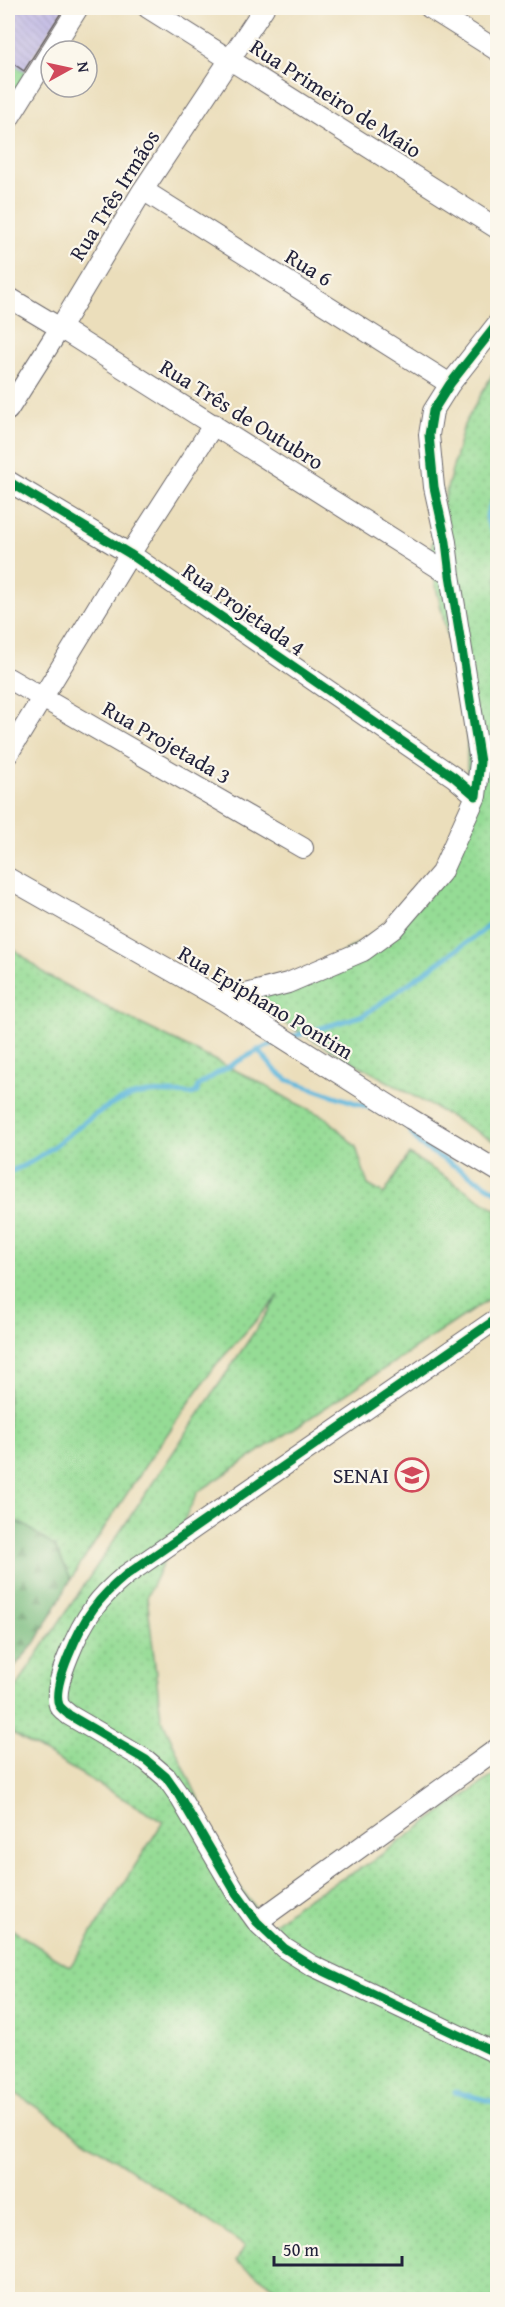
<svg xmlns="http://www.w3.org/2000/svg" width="505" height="2307" viewBox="0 0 505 2307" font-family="'Gentium Book Plus',serif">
  <defs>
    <pattern id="grass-dots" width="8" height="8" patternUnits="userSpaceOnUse" patternTransform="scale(1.5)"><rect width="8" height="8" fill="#95dc95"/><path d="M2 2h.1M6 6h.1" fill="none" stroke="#80bc81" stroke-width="1.8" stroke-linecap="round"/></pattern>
    <pattern id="forest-firs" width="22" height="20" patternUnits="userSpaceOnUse" patternTransform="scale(1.5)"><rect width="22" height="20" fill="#78bc7e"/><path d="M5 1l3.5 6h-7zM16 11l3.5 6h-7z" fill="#629868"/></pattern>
    <pattern id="building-back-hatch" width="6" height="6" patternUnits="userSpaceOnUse" patternTransform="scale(1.5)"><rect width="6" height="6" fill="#c1bae5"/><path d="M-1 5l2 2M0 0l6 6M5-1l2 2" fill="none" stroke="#a6a0c5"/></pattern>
  </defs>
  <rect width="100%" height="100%" fill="#fbf7ec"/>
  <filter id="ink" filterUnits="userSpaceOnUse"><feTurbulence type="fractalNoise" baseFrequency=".0167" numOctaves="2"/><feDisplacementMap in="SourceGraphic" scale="12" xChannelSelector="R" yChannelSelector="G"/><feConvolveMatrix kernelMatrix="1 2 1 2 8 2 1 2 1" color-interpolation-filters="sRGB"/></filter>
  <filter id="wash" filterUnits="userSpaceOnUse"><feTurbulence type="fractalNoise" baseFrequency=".008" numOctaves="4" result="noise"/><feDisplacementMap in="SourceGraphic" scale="24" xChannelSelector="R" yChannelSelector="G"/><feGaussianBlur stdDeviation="1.35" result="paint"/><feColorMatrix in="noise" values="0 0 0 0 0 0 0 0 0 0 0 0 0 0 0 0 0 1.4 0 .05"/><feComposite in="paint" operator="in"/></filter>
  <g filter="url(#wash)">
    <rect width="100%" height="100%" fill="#ebdebb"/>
    <!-- grass -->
    <path fill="url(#grass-dots)" stroke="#5c7f68" stroke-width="1.5" d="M 8,60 L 28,73 L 8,105 Z
      M 497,366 L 497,1143 L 289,1026 L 221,981 L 277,993 L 422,904 L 467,798 L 467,722 L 429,556 L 464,425 Z
      M 8,944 L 48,976 L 114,1011 L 259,1082 L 292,1101 L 327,1118 L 356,1147 L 368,1185 L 384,1194 L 409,1154 L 497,1210 L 497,1294 L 198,1492 L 147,1596 L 161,1717 L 237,1883 L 270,1927 L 299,1903 L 368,1864 L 497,1773 L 497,2034 L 477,2047 L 497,2059 L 497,2299 L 291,2299 L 236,2261 L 245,2246 L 8,2088 L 8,1927 L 70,1967 L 163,1822 L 8,1731 L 8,1703 L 29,1667 L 279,1295 L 215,1366 L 147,1463 L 71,1579 L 55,1547 L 24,1525 L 8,1518 Z"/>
    <!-- forest -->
    <path fill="url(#forest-firs)" stroke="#4d6f5c" stroke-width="1.5" d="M 8,1518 L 24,1525 L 55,1547 L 71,1579 L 36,1642 L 8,1674 Z"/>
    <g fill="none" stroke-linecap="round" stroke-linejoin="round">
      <!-- stream -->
      <path stroke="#60b8dd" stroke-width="5" d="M 498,494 C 482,516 485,519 498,541
        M 292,1037 L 364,1015 L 480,933 L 498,917
        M 258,1050 L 276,1071 L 288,1080 L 388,1114
        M 406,1125 L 420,1145 L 498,1192
        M 8,1172 C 56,1157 86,1107 137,1095 C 156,1090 174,1094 192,1094 L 197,1092 L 198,1086 C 224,1068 249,1054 277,1042
        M 455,2092 L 498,2103"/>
    </g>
    <g id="blocks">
      <!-- building -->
      <path fill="url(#building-back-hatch)" d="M 8,8 L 64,8 L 24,71 L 8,60 Z"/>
    </g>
  </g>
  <g filter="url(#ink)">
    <use href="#blocks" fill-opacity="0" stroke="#686468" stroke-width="1.5"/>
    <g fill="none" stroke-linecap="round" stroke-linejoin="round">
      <!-- street casing -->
      <g stroke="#686468" stroke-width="22">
        <path id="street" d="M 148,8 L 498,229
          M 430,8 L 498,51
          M 51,51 L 78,8
          M 8,120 L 51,51
          M 143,190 L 450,384
          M 8,297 L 60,328 L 450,575
          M 8,410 L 60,328 L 143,190 L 264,8
          M 8,481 L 130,554 L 454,777 L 476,796 L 480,762 L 450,575 L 446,542 L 434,487 L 429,435 L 433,411 L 450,384 L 498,323
          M 8,678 L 303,848
          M 8,754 L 130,554 L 214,424
          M 8,878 L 223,1000 L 411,1119 L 498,1171
          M 223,1000 L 288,983 L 363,951 L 393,929 L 441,873 L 476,796
          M 498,1318 L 126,1575 C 114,1585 103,1595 93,1609 C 81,1625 51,1685 59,1705 C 61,1709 66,1712 69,1715 L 146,1760 L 166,1777 L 178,1794 L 236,1893 L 257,1922 L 284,1948 L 311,1965 L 498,2054
          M 257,1922 L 498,1748"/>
      </g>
      <!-- street -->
      <use href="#street" stroke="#fff" stroke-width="20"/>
      <!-- cycleway casing -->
      <g stroke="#fbf7ec" stroke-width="13">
        <path id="cycleway" d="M 8,481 L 130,554 L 454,777 L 476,796 L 480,762 L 450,575 L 446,542 L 434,487 L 429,435 L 433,411 L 450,384 L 498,323
          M 498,1318 L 126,1575 C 114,1585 103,1595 93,1609 C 81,1625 51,1685 59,1705 C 61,1709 66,1712 69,1715 L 146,1760 L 166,1777 L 178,1794 L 236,1893 L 257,1922 L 284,1948 L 311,1965 L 498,2054"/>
      </g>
      <!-- cycleway -->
      <use href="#cycleway" stroke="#00873e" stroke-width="9"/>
    </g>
  </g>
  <!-- icons -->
  <defs>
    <g id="school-ring" transform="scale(1.725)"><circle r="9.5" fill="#fbf7ec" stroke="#d1495b" stroke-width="1.5"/><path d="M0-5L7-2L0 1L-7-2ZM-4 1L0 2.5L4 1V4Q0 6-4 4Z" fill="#d1495b"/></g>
  </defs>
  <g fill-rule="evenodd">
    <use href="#school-ring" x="412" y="1475"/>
  </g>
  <g text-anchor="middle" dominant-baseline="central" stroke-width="4.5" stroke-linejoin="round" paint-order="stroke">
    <!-- street labels -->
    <g font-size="22" fill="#22223b" stroke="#fbf7ec">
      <text transform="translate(336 98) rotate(33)">Rua Primeiro de Maio</text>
      <text transform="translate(114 195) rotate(-58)">Rua Três Irmãos</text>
      <text transform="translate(309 267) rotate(32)">Rua 6</text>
      <text transform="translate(242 414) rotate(32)">Rua Três de Outubro</text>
      <text transform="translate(244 609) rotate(35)">Rua Projetada 4</text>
      <text transform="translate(167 742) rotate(30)">Rua Projetada 3</text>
      <text transform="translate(266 1002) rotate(31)">Rua Epiphano Pontim</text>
    </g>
    <!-- poi labels -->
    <g font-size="22" fill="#22223b" stroke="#fbf7ec" text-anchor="end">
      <text x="389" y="1475">SENAI</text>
    </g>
  </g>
  <!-- margin -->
  <rect width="505" height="2307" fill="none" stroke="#fbf7ec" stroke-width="30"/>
  <!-- north arrow -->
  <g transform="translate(69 69) rotate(82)"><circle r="28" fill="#fbf7ec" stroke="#a4a2a5" stroke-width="1.5"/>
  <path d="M0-4.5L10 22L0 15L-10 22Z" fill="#d1495b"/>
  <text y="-9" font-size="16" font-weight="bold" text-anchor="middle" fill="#22223b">N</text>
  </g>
  <!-- scale -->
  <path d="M274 2256v9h128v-9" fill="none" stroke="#22223b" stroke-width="3"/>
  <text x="283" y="2256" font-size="18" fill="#22223b" stroke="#fbf7ec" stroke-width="4.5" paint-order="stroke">50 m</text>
</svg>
